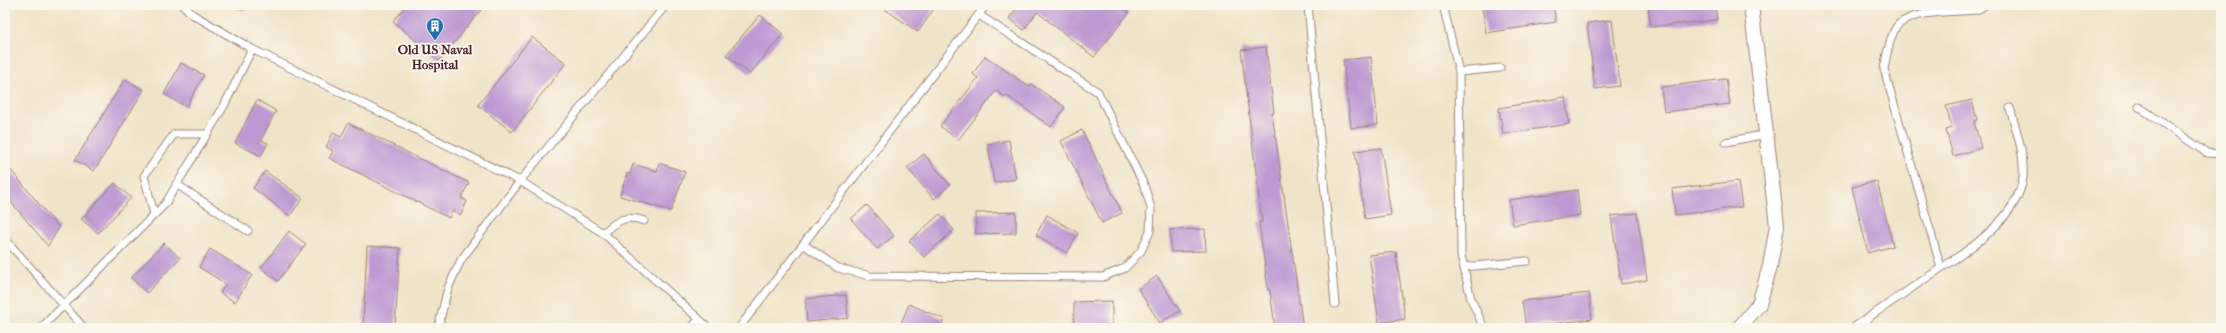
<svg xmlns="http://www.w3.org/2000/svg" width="2226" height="333" viewBox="0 0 2226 333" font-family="'IM FELL French Canon',serif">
  <rect width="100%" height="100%" fill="#fbf7ec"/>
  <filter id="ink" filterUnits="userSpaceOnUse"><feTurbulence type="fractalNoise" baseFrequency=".025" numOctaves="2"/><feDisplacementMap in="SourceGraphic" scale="8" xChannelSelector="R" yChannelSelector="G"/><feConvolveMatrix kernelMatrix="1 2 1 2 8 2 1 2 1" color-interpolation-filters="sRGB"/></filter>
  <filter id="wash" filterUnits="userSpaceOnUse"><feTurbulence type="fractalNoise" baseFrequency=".012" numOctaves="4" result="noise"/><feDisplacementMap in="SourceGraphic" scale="16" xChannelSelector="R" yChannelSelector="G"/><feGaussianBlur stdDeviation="0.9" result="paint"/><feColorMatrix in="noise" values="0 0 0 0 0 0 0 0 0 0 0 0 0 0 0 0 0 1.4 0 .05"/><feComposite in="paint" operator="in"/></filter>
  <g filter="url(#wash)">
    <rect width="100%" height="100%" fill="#efe4c7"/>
    <g id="blocks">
      <!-- building -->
      <path fill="#bd99d3" d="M 407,5 L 485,5 L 439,61 L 393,21 Z
        M 879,5 L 925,5 L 933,10 L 918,32 Z
        M 1020,5 L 1119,5 L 1129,13 L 1094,57 L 1037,12 L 1024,30 L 1009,18 Z
        M 1488,5 L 1553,5 L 1556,22 L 1486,33 L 1482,6 Z
        M 1648,5 L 1715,5 L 1717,20 L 1651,27 Z
        M 760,15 L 783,34 L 750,74 L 726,55 Z
        M 1612,20 L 1620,86 L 1595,89 L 1587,23 Z
        M 532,37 L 566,63 L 512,132 L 478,105 Z
        M 1266,47 L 1274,113 L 1272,113 L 1303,328 L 1275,328 L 1270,290 L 1268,290 L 1259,222 L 1262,222 L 1241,50 Z
        M 985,56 L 1029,87 L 1031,84 L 1065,107 L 1051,127 L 1006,95 L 1005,97 L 996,91 L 958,140 L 940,126 L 978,78 L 973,74 Z
        M 1371,57 L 1378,125 L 1351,128 L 1343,60 Z
        M 181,63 L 204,75 L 186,107 L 164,94 Z
        M 125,79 L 144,90 L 94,171 L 75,160 Z
        M 1726,79 L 1730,104 L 1664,112 L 1661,87 Z
        M 1565,97 L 1569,124 L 1503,134 L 1499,108 Z
        M 257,100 L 276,111 L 261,140 L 268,143 L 261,156 L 235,143 Z
        M 1972,100 L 1977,120 L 1974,121 L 1981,148 L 1953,156 L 1946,130 L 1952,128 L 1946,106 Z
        M 348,123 L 469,183 L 461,198 L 467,201 L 461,215 L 452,211 L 449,218 L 329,158 L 333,151 L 326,147 L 333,133 L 341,137 Z
        M 1082,130 L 1122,213 L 1102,223 L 1061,141 Z
        M 1009,140 L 1016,179 L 994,183 L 988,144 Z
        M 1381,148 L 1391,215 L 1365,219 L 1355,151 Z
        M 924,154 L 950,185 L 934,199 L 907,168 Z
        M 5,163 L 59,228 L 48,246 L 5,195 Z
        M 659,163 L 685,172 L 671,211 L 620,196 L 627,173 L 630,174 L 633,164 L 657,171 Z
        M 265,171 L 303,198 L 290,216 L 253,188 Z
        M 1738,181 L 1742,207 L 1675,215 L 1672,189 Z
        M 1877,181 L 1893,246 L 1868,253 L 1852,187 Z
        M 115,183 L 131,198 L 98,233 L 81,219 Z
        M 1577,190 L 1580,215 L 1513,225 L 1509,200 Z
        M 867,205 L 894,236 L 877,249 L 851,219 Z
        M 1016,212 L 1016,233 L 976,234 L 976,213 Z
        M 1637,213 L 1647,280 L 1621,284 L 1611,216 Z
        M 940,214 L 954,230 L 924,257 L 909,241 Z
        M 1047,215 L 1078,233 L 1067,253 L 1036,235 Z
        M 1205,229 L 1206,251 L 1171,252 L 1170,230 Z
        M 289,231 L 306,244 L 278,281 L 261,268 Z
        M 164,243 L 180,258 L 147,293 L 131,278 Z
        M 367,246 L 400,248 L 395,328 L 363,328 Z
        M 210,249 L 252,275 L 235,302 L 220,293 L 226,284 L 199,267 Z
        M 1396,252 L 1405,319 L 1379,323 L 1369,255 Z
        M 1157,276 L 1180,311 L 1160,323 L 1138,289 Z
        M 1589,293 L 1592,319 L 1526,327 L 1522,301 Z
        M 846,295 L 848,318 L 807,322 L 805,299 Z
        M 1112,301 L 1112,325 L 1074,325 L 1074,302 Z
        M 909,304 L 944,319 L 940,328 L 899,328 Z"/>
    </g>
  </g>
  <g filter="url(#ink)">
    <use href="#blocks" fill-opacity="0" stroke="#9c8279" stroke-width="1"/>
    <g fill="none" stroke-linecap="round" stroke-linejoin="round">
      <!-- lane casing -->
      <g stroke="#9c8279" stroke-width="9">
        <path id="lane" d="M 183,5 L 192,14 L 252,49 L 520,181 L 603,233 L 709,328
          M 241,5 L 243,6
          M 1308,5 L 1335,304
          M 1443,5 L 1459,72 L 1461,255 L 1471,299 L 1484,328
          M 1459,72 L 1500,68
          M 2139,107 L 2207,153 L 2221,154
          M 1726,142 L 1767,134
          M 176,184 L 248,231
          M 154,214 L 144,176 L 174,134 L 207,134
          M 603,233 C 616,221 626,214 644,221
          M 5,239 L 84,328
          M 803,244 L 838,268 L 870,276 L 1103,277 L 1125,268 L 1141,251 L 1150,231 L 1151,208 L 1144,185 L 1098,92 L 979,15
          M 1464,267 L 1527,261
          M 1941,268 C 1971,249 2019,216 2023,177 C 2025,154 2016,130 2010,108
          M 41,328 L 165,204 L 224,106 L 252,49
          M 438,328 L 448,288 L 461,260 L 520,181 L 666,5
          M 691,328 L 699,319
          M 739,328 L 986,5
          M 1853,328 L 1941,268 L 1884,69 C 1886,58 1890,33 1898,25 C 1914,10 1956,12 1977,10 L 1985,5"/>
      </g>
      <!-- street casing -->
      <g stroke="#9c8279" stroke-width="16">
        <path id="street" d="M 1739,328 L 1759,304 L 1770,266 L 1777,226 L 1751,5"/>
      </g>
      <!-- lane -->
      <use href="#lane" stroke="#fff" stroke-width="7"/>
      <!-- street -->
      <use href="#street" stroke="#fff" stroke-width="14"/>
    </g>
  </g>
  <!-- icons -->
  <defs>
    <g id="building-pin" transform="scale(0.9)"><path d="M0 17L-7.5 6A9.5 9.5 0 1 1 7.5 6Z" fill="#1f6fb2" stroke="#fbf7ec"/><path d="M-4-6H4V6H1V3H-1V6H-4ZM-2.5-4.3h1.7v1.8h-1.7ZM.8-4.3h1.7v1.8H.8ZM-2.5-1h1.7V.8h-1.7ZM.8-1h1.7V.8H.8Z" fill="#fff"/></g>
  </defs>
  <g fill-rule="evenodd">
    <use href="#building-pin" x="435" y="26"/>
  </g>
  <g text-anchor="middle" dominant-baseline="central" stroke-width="4" stroke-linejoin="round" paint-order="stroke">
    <!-- poi labels -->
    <g font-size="13" font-weight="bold" fill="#4a1f2b" stroke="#fbf7ec">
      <text x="435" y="49">Old US Naval<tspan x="435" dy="15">Hospital</tspan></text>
    </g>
  </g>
  <!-- margin -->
  <rect width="2226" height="333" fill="none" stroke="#fbf7ec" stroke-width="20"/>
</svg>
